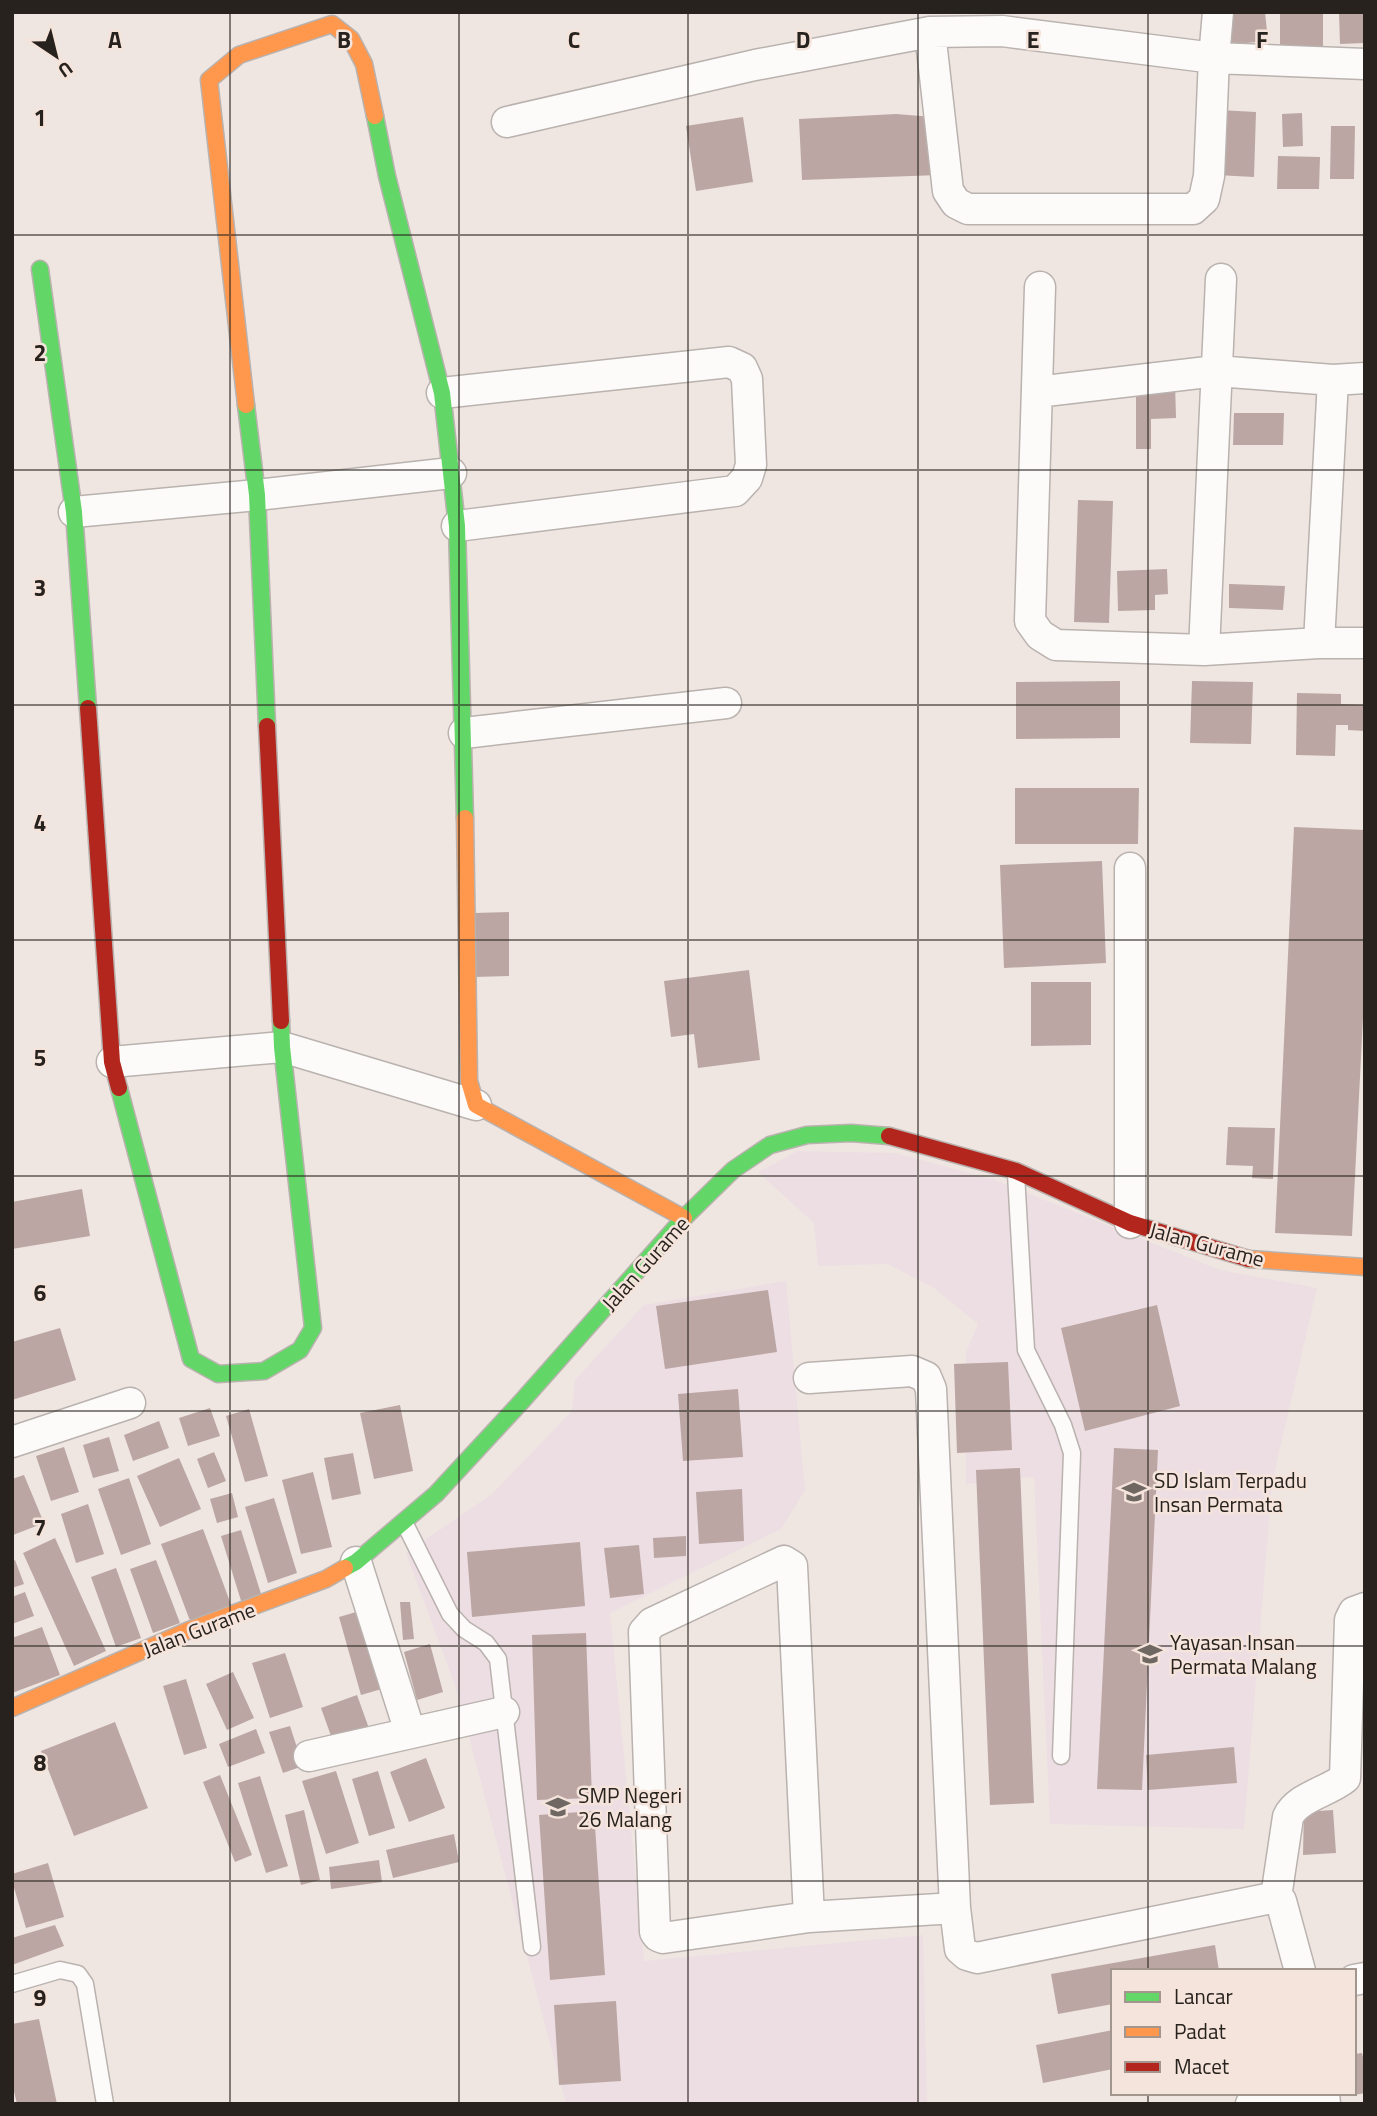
<svg xmlns="http://www.w3.org/2000/svg" width="1377" height="2116" viewBox="0 0 1377 2116" font-family="'Titillium Web',sans-serif">
  <rect width="100%" height="100%" fill="#efe6e1"/>
  <!-- education -->
  <path fill="#eddee4" d="M 798,1151 L 895,1153 L 992,1179 L 1220,1270 L 1317,1288 L 1272,1483 L 1244,1829 L 1050,1824 L 1034,1477 L 966,1484 L 966,1352 L 978,1324 L 934,1288 L 888,1264 L 818,1266 L 814,1223 L 758,1172 Z
    M 786,1281 L 805,1490 L 781,1529 L 610,1613 L 644,1961 L 923,1935 L 927,2104 L 566,2104 L 456,1688 L 406,1553 L 492,1494 L 572,1411 L 575,1380 L 644,1305 Z"/>
  <!-- building -->
  <path fill="#bba6a3" d="M 1227,12 L 1265,12 L 1268,41 L 1225,45 Z
    M 1280,12 L 1323,12 L 1323,51 L 1280,51 Z
    M 1339,12 L 1365,12 L 1365,43 L 1340,44 Z
    M 1219,110 L 1256,112 L 1254,177 L 1216,175 Z
    M 1302,113 L 1303,146 L 1283,147 L 1282,114 Z
    M 896,114 L 933,117 L 939,175 L 802,180 L 799,119 Z
    M 743,117 L 753,182 L 696,191 L 686,126 Z
    M 1331,126 L 1355,126 L 1354,179 L 1330,179 Z
    M 1278,156 L 1320,157 L 1319,189 L 1277,189 Z
    M 1175,383 L 1176,418 L 1151,419 L 1151,449 L 1136,449 L 1136,384 Z
    M 1234,413 L 1284,413 L 1283,445 L 1233,445 Z
    M 1078,500 L 1113,501 L 1109,623 L 1074,622 Z
    M 1167,569 L 1168,594 L 1155,595 L 1155,610 L 1118,611 L 1117,571 Z
    M 1229,584 L 1285,586 L 1283,610 L 1229,608 Z
    M 1120,681 L 1120,738 L 1016,739 L 1016,682 Z
    M 1192,681 L 1253,682 L 1251,744 L 1190,743 Z
    M 1297,693 L 1341,694 L 1341,704 L 1365,705 L 1365,731 L 1348,730 L 1348,725 L 1336,725 L 1335,756 L 1296,755 Z
    M 1015,788 L 1139,788 L 1138,844 L 1015,844 Z
    M 1294,827 L 1365,830 L 1365,978 L 1352,1236 L 1275,1233 Z
    M 1102,861 L 1106,963 L 1004,968 L 1000,865 Z
    M 509,912 L 509,976 L 475,977 L 475,913 Z
    M 749,970 L 760,1060 L 698,1068 L 694,1034 L 671,1037 L 664,981 Z
    M 1031,982 L 1091,982 L 1091,1045 L 1031,1046 Z
    M 1228,1127 L 1275,1128 L 1273,1179 L 1252,1178 L 1253,1166 L 1226,1165 Z
    M 82,1189 L 90,1236 L 12,1249 L 12,1202 Z
    M 768,1290 L 777,1352 L 665,1369 L 656,1306 Z
    M 1157,1305 L 1180,1406 L 1085,1431 L 1061,1328 Z
    M 60,1328 L 76,1380 L 12,1400 L 12,1342 Z
    M 1008,1362 L 1012,1450 L 957,1453 L 954,1364 Z
    M 738,1389 L 743,1457 L 683,1461 L 678,1394 Z
    M 400,1405 L 413,1471 L 374,1479 L 360,1413 Z
    M 210,1408 L 220,1436 L 188,1446 L 179,1418 Z
    M 249,1409 L 268,1476 L 245,1482 L 226,1416 Z
    M 159,1421 L 169,1448 L 133,1461 L 124,1435 Z
    M 109,1437 L 119,1471 L 93,1478 L 83,1445 Z
    M 64,1447 L 79,1492 L 51,1501 L 36,1456 Z
    M 1114,1448 L 1158,1450 L 1142,1790 L 1097,1789 Z
    M 214,1452 L 226,1481 L 208,1488 L 197,1459 Z
    M 353,1453 L 361,1494 L 332,1500 L 324,1458 Z
    M 179,1458 L 201,1509 L 160,1527 L 137,1476 Z
    M 1020,1468 L 1034,1803 L 990,1805 L 976,1470 Z
    M 313,1472 L 332,1547 L 301,1554 L 282,1480 Z
    M 24,1475 L 44,1523 L 13,1535 L 12,1479 Z
    M 129,1478 L 151,1544 L 121,1555 L 98,1489 Z
    M 742,1489 L 744,1541 L 699,1544 L 696,1492 Z
    M 232,1493 L 238,1517 L 217,1523 L 210,1499 Z
    M 274,1498 L 297,1573 L 268,1583 L 245,1507 Z
    M 88,1504 L 104,1554 L 76,1563 L 61,1514 Z
    M 203,1529 L 233,1610 L 192,1626 L 161,1544 Z
    M 241,1530 L 262,1597 L 242,1604 L 221,1536 Z
    M 686,1536 L 686,1556 L 654,1558 L 653,1538 Z
    M 55,1538 L 106,1651 L 74,1666 L 23,1553 Z
    M 580,1542 L 585,1606 L 472,1617 L 467,1552 Z
    M 639,1545 L 644,1594 L 610,1598 L 604,1548 Z
    M 15,1560 L 24,1584 L 12,1588 L 12,1561 Z
    M 156,1560 L 180,1623 L 153,1633 L 130,1569 Z
    M 116,1568 L 141,1638 L 116,1647 L 91,1577 Z
    M 25,1592 L 34,1616 L 12,1624 L 12,1597 Z
    M 400,1602 L 410,1602 L 414,1639 L 403,1640 Z
    M 363,1610 L 385,1688 L 361,1695 L 339,1617 Z
    M 42,1627 L 60,1675 L 12,1693 L 12,1638 Z
    M 586,1633 L 592,1798 L 537,1800 L 532,1635 Z
    M 430,1644 L 443,1692 L 417,1700 L 404,1652 Z
    M 285,1653 L 303,1707 L 270,1718 L 252,1663 Z
    M 233,1672 L 254,1718 L 227,1730 L 206,1684 Z
    M 186,1679 L 207,1748 L 184,1755 L 163,1686 Z
    M 357,1695 L 371,1734 L 335,1747 L 321,1708 Z
    M 115,1722 L 148,1808 L 74,1836 L 41,1751 Z
    M 290,1726 L 303,1766 L 283,1773 L 269,1732 Z
    M 256,1729 L 265,1753 L 228,1767 L 219,1744 Z
    M 1234,1747 L 1237,1783 L 1148,1790 L 1146,1755 Z
    M 426,1758 L 445,1808 L 409,1822 L 390,1772 Z
    M 336,1771 L 359,1843 L 326,1854 L 302,1781 Z
    M 378,1771 L 395,1828 L 369,1836 L 352,1779 Z
    M 220,1775 L 252,1855 L 235,1862 L 203,1782 Z
    M 260,1776 L 288,1866 L 266,1873 L 238,1783 Z
    M 1315,1800 L 1317,1811 L 1333,1810 L 1336,1853 L 1303,1855 L 1304,1806 Z
    M 304,1810 L 320,1880 L 301,1885 L 285,1815 Z
    M 594,1811 L 605,1975 L 550,1980 L 539,1815 Z
    M 454,1834 L 459,1862 L 393,1878 L 386,1850 Z
    M 379,1860 L 382,1882 L 331,1889 L 329,1867 Z
    M 48,1863 L 64,1917 L 26,1928 L 12,1881 L 12,1874 Z
    M 55,1925 L 64,1946 L 12,1965 L 12,1938 Z
    M 1215,1945 L 1219,1971 L 1113,1971 L 1113,2004 L 1058,2014 L 1051,1974 Z
    M 616,2001 L 621,2081 L 559,2085 L 554,2005 Z
    M 39,2019 L 57,2104 L 17,2104 L 12,2083 L 12,2024 Z
    M 1113,2030 L 1113,2069 L 1043,2083 L 1036,2045 Z
    M 1362,2053 L 1365,2066 L 1365,2093 L 1354,2095 L 1354,2054 Z"/>
  <g fill="none" stroke-linecap="round" stroke-linejoin="round">
    <!-- lane casing -->
    <g stroke="#b9b2ae" stroke-width="19">
      <path id="lane" d="M 1016,1174 L 1026,1350 L 1063,1425 L 1072,1453 L 1061,1756
        M 404,1522 L 450,1614 L 464,1629 L 486,1643 L 498,1659 L 532,1947
        M 12,1984 L 60,1970 L 78,1974 L 85,1984 L 105,2104"/>
    </g>
    <!-- street casing -->
    <g stroke="#b9b2ae" stroke-width="33">
      <path id="street" d="M 930,32 L 948,191 L 956,203 L 968,209 L 1193,209 L 1204,199 L 1209,176 L 1214,58 L 1218,12
        M 507,122 L 755,65 L 930,32 L 1002,31 L 1214,58 L 1365,64
        M 1040,287 L 1030,621 L 1040,635 L 1056,645 L 1204,650 L 1319,643 L 1365,643
        M 1037,392 L 1216,371 L 1333,380 L 1365,378
        M 442,393 L 729,362 L 742,368 L 747,379 L 751,465 L 747,478 L 735,491 L 457,526
        M 74,512 L 257,495 L 451,473
        M 1319,643 L 1333,380
        M 1204,650 L 1221,279
        M 464,733 L 726,703
        M 112,1062 L 282,1047 L 476,1105
        M 1130,1223 L 1130,868
        M 809,1378 L 912,1371 L 926,1377 L 931,1389 L 955,1908 L 960,1949 L 967,1955 L 977,1958 L 1276,1897 L 1281,1901 L 1300,1971
        M 12,1442 L 130,1403
        M 356,1562 L 410,1732
        M 309,1756 L 504,1712
        M 1276,1897 L 1288,1817 C 1297,1797 1328,1792 1345,1778 L 1350,1620 L 1354,1612 L 1365,1608
        M 809,1917 L 792,1566 L 784,1561 L 652,1623 L 644,1632 L 655,1932 L 658,1936 L 663,1938 L 809,1917 L 955,1908
        M 1354,1980 L 1365,1978
        M 1324,2093 L 1325,2104
        M 1251,2104 L 1302,2093"/>
    </g>
    <!-- fast casing -->
    <g stroke="#b9b2ae" stroke-width="19">
      <path id="fast" d="M 375,116 L 387,176 L 442,393 L 457,526 L 465,818
        M 40,269 L 74,512 L 88,708
        M 246,405 L 257,495 L 267,726
        M 119,1088 L 191,1359 L 218,1374 L 264,1371 L 300,1350 L 313,1328 L 282,1047 L 281,1021
        M 345,1568 L 356,1562 L 436,1494 L 522,1401 L 684,1218 L 733,1170 L 770,1145 L 807,1135 L 851,1133 L 889,1136"/>
    </g>
    <!-- slow casing -->
    <g stroke="#b9b2ae" stroke-width="19">
      <path id="slow" d="M 246,405 L 209,80 L 239,55 L 332,24 L 351,39 L 364,64 L 375,116
        M 465,818 L 469,1081 L 476,1105 L 684,1218
        M 1249,1259 L 1365,1267
        M 12,1708 L 187,1631 L 326,1579 L 345,1568"/>
    </g>
    <!-- jam casing -->
    <g stroke="#b9b2ae" stroke-width="19">
      <path id="jam" d="M 88,708 L 112,1062 L 119,1088
        M 267,726 L 281,1021
        M 889,1136 L 1016,1171 L 1130,1223 L 1249,1259"/>
    </g>
    <!-- lane -->
    <use href="#lane" stroke="#fdfbfa" stroke-width="16"/>
    <!-- street -->
    <use href="#street" stroke="#fdfbfa" stroke-width="30"/>
    <!-- fast -->
    <use href="#fast" stroke="#63d668" stroke-width="16"/>
    <!-- slow -->
    <use href="#slow" stroke="#ff974d" stroke-width="16"/>
    <!-- jam -->
    <use href="#jam" stroke="#b3261e" stroke-width="16"/>
  </g>
  <!-- grid -->
  <path fill="none" stroke="#28221e" stroke-width="2" stroke-opacity="0.55" d="M 230,12 L 230,2104M 459,12 L 459,2104M 688,12 L 688,2104M 918,12 L 918,2104M 1148,12 L 1148,1971M 12,235 L 1365,235M 12,470 L 1365,470M 12,705 L 1365,705M 12,940 L 1365,940M 12,1176 L 1365,1176M 12,1411 L 1365,1411M 12,1646 L 1365,1646M 12,1881 L 1365,1881M 1148,2093 L 1148,2104"/>
  <!-- icons -->
  <defs>
    <g id="school-bare" transform="scale(1.89)"><path d="M0-5L7-2L0 1L-7-2ZM-4 1L0 2.5L4 1V4Q0 6-4 4Z" fill="#6e6762" stroke="#f5e4db" stroke-width="2.5" paint-order="stroke"/></g>
  </defs>
  <g fill-rule="evenodd">
    <use href="#school-bare" x="1134" y="1492"/>
    <use href="#school-bare" x="1150" y="1654"/>
    <use href="#school-bare" x="558" y="1807"/>
  </g>
  <g text-anchor="middle" dominant-baseline="central" stroke-width="5" stroke-linejoin="round" paint-order="stroke">
    <!-- street labels -->
    <g font-size="21" fill="#28221e" stroke="#f5e4db">
      <text transform="translate(1207 1244) rotate(15)">Jalan Gurame</text>
      <text transform="translate(645 1263) rotate(-48)">Jalan Gurame</text>
      <text transform="translate(199 1629) rotate(-21)">Jalan Gurame</text>
    </g>
    <!-- poi labels -->
    <g font-size="21" fill="#28221e" stroke="#f5e4db" text-anchor="start">
      <text x="1154" y="1480">SD Islam Terpadu<tspan x="1154" dy="24">Insan Permata</tspan></text>
      <text x="1170" y="1642">Yayasan Insan<tspan x="1170" dy="24">Permata Malang</tspan></text>
      <text x="578" y="1795">SMP Negeri<tspan x="578" dy="24">26 Malang</tspan></text>
    </g>
  </g>
  <g font-size="23" text-anchor="middle" font-weight="bold" fill="#28221e" stroke="#f5e4db" stroke-width="5" stroke-linejoin="round" paint-order="stroke">
    <text x="115" y="48">A</text>
    <text x="344" y="48">B</text>
    <text x="574" y="48">C</text>
    <text x="803" y="48">D</text>
    <text x="1033" y="48">E</text>
    <text x="1262" y="48">F</text>
    <text x="40" y="126">1</text>
    <text x="40" y="361">2</text>
    <text x="40" y="596">3</text>
    <text x="40" y="831">4</text>
    <text x="40" y="1066">5</text>
    <text x="40" y="1301">6</text>
    <text x="40" y="1536">7</text>
    <text x="40" y="1771">8</text>
    <text x="40" y="2006">9</text>
  </g>
  <!-- border -->
  <rect width="1377" height="2116" fill="none" stroke="#28221e" stroke-width="28"/>
  <!-- legend -->
  <rect x="1111" y="1969" width="245" height="126" fill="#f5e4db" stroke="#a3968f" stroke-width="2"/>
  <rect x="1125" y="1992" width="35" height="10" fill="#63d668" stroke="#a3968f" stroke-width="2"/>
  <text x="1174" y="2004" font-size="21" fill="#28221e">Lancar</text>
  <rect x="1125" y="2027" width="35" height="10" fill="#ff974d" stroke="#a3968f" stroke-width="2"/>
  <text x="1174" y="2039" font-size="21" fill="#28221e">Padat</text>
  <rect x="1125" y="2062" width="35" height="10" fill="#b3261e" stroke="#a3968f" stroke-width="2"/>
  <text x="1174" y="2074" font-size="21" fill="#28221e">Macet</text>
  <!-- north arrow -->
  <g transform="translate(56 56) rotate(145)" stroke="#f5e4db" stroke-width="5" paint-order="stroke">
  <path d="M0-5L12 26L0 18L-12 26Z" fill="#28221e"/>
  <text y="-10" font-size="19" font-weight="bold" text-anchor="middle" fill="#28221e">U</text>
  </g>
</svg>
